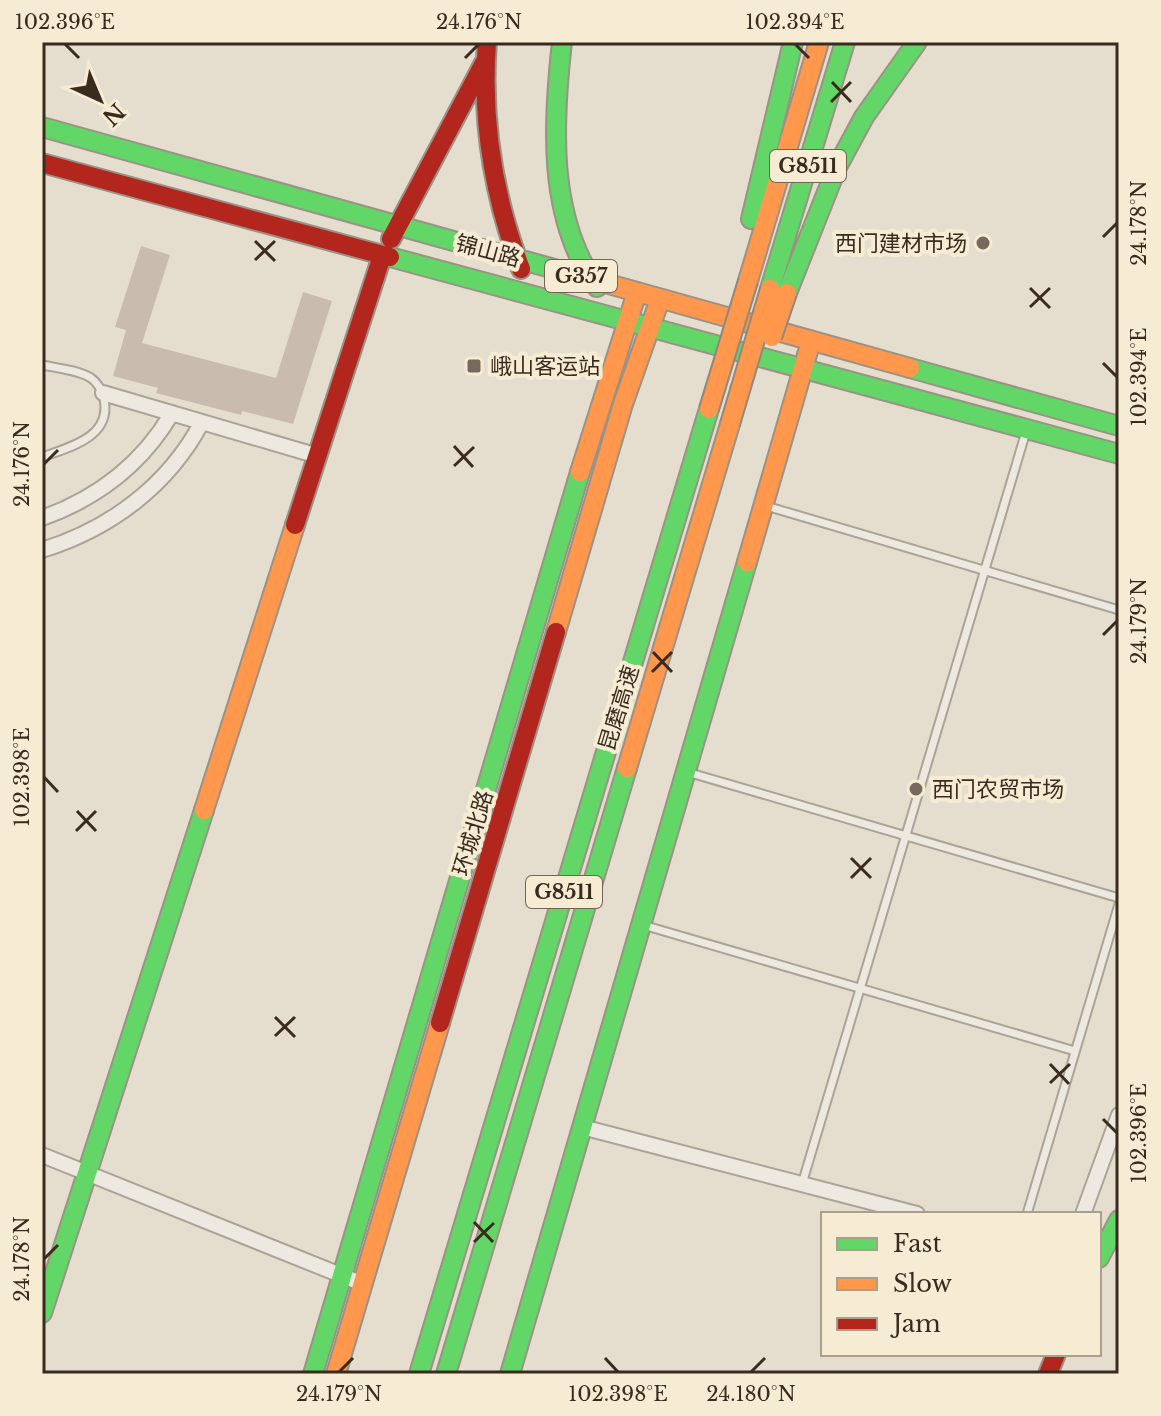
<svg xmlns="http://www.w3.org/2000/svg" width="1161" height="1416" viewBox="0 0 1161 1416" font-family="'Libre Baskerville','Noto Sans SC',serif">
  <rect width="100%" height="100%" fill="#e5dece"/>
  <!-- building -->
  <path fill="#c9bcaf" d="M 141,246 L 170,255 L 142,343 L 276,378 L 303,292 L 332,301 L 293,424 L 242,411 L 241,415 L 156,393 L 158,388 L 113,376 L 126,330 L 115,327 Z"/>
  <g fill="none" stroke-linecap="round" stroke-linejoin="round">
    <!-- lane casing -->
    <g stroke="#aaa397" stroke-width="11">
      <path id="lane" d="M 42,365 C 57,368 78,370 91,378 C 98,383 102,391 104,399 C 112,437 70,447 42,457
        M 766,506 L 1119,610
        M 687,772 L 1119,898
        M 643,925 L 1075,1051
        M 802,1184 L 1025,435
        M 1027,1214 L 1119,904"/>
    </g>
    <!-- street casing -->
    <g stroke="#aaa397" stroke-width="18">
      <path id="street" d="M 103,393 L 318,456
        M 42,518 C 98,498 142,464 172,413
        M 42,550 C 110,529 168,486 202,422
        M 582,1127 L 917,1214
        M 42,1155 L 363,1284
        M 1083,1214 L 1119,1115"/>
    </g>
    <!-- fast casing -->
    <g stroke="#9a9286" stroke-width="22">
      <path id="fast" d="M 562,42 C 553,122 547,217 597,287
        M 42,127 L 587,278
        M 751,219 L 793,42
        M 390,257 L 1119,454
        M 770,289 L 845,42
        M 787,293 L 837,167 L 864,117 L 917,42
        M 910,368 L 1119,426
        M 1099,1258 L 1119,1220
        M 42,1313 L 204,810
        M 313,1374 L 580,472
        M 419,1374 L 709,409
        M 446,1374 L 627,768
        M 510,1374 L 747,562"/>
    </g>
    <!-- slow casing -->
    <g stroke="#9a9286" stroke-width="22">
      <path id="slow" d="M 587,278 L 910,368
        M 748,281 L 819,42
        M 580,472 L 637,292
        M 747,562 L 811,341
        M 556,632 L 623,404 L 660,299
        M 627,768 L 730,424
        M 204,810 L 295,525
        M 336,1374 L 440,1023"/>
    </g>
    <!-- jam casing -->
    <g stroke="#9a9286" stroke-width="22">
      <path id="jam" d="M 487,42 C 481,121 493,195 521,269
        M 42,163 L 390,257
        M 391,239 L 484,63
        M 295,525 L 382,256
        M 440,1023 L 556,632
        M 1048,1374 L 1056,1354"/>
    </g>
    <!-- lane -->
    <use href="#lane" stroke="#ede9e0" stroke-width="7"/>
    <!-- street -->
    <use href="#street" stroke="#ede9e0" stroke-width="14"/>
    <!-- fast -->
    <use href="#fast" stroke="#63d668" stroke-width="18"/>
    <!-- slow -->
    <use href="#slow" stroke="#ff974d" stroke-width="18"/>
    <!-- jam -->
    <use href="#jam" stroke="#b3261e" stroke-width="18"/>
    <!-- slow-bridge casing -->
    <g stroke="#90887d" stroke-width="22" stroke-linecap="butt">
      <path id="slow-bridge" d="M 772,337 L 787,293
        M 709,409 L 748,281
        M 730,424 L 770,289"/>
    </g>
    <!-- slow-bridge -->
    <use href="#slow-bridge" stroke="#ff974d" stroke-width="18"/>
  </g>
  <!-- ticks -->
  <path fill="none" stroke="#392b1e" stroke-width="3" d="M 65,44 L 79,58M 795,44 L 809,58M 465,58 L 479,44M 832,82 L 851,102M 831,102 L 851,82M 1103,237 L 1117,223M 255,241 L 275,261M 255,260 L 275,241M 1030,288 L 1050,308M 1030,307 L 1050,288M 1103,363 L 1117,377M 454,446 L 473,467M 44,464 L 58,450M 454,466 L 474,447M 1103,635 L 1117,621M 653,652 L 672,672M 652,672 L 672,652M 44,777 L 58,792M 77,811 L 96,831M 76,831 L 96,811M 851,858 L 871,878M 851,878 L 871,858M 275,1017 L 295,1037M 275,1036 L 295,1017M 1050,1064 L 1069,1084M 1050,1083 L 1070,1064M 1103,1119 L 1117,1133M 474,1222 L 493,1242M 474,1242 L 494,1223M 44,1259 L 58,1245M 605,1358 L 618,1372M 339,1372 L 353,1358M 751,1372 L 765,1358"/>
  <!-- markers -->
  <g fill="#756a5c" stroke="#f6ecd4" stroke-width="3">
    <circle cx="983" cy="243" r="8"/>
    <rect x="466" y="358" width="16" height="16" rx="4"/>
    <circle cx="916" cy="789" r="8"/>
  </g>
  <g text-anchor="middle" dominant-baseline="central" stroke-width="8" stroke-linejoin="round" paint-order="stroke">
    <!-- shield labels -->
    <g fill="#f6ecd4" stroke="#726555" stroke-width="2">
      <rect x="770" y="150" width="76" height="32" rx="6"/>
      <rect x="545" y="260" width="72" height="32" rx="6"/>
      <rect x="526" y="876" width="76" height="32" rx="6"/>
    </g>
    <g font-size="20" font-weight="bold" fill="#392b1e">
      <text x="808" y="166">G8511</text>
      <text x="581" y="276">G357</text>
      <text x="564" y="892">G8511</text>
    </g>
    <!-- poi labels -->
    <g font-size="22" fill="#392b1e" stroke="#f6ecd4" text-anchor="start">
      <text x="967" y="243" text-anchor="end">西门建材市场</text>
      <text x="490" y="366">峨山客运站</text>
      <text x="932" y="789">西门农贸市场</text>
    </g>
    <!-- street labels -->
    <g font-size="22" fill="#392b1e" stroke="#f6ecd4">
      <text transform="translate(488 251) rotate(15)">锦山路</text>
      <text transform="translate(619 708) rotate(-73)">昆磨高速</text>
      <text transform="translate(473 833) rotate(-73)">环城北路</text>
    </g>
  </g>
  <!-- border -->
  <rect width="1161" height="1416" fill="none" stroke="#f6ecd4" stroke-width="88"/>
  <!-- legend -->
  <rect x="821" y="1212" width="280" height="144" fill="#f6ecd4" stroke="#aa9f8b" stroke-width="2"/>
  <rect x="837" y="1238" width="40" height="12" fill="#63d668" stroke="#aa9f8b" stroke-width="2"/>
  <text x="893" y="1252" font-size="24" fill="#392b1e">Fast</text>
  <rect x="837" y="1278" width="40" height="12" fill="#ff974d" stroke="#aa9f8b" stroke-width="2"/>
  <text x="893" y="1292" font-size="24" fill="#392b1e">Slow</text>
  <rect x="837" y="1318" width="40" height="12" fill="#b3261e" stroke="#aa9f8b" stroke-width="2"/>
  <text x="893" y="1332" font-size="24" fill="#392b1e">Jam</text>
  <!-- north arrow -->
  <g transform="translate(100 100) rotate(136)" stroke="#f6ecd4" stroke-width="6" paint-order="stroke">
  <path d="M0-6L14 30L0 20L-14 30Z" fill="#392b1e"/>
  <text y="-12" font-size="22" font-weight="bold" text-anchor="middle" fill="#392b1e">N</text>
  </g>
  <rect x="44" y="44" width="1073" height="1328" fill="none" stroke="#392b1e" stroke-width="3"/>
  <g font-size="20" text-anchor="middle" fill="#392b1e">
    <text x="65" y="29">102.396°E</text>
    <text x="479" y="29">24.176°N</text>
    <text x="795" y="29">102.394°E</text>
    <text transform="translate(1139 223) rotate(-90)" y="7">24.178°N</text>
    <text transform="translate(1139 377) rotate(-90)" y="7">102.394°E</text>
    <text transform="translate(22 464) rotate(-90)" y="7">24.176°N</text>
    <text transform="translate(1139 621) rotate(-90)" y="7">24.179°N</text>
    <text transform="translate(22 777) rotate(-90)" y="7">102.398°E</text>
    <text transform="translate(1139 1133) rotate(-90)" y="7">102.396°E</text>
    <text transform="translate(22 1259) rotate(-90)" y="7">24.178°N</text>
    <text x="339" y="1401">24.179°N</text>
    <text x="618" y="1401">102.398°E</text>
    <text x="751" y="1401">24.180°N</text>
  </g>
</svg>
